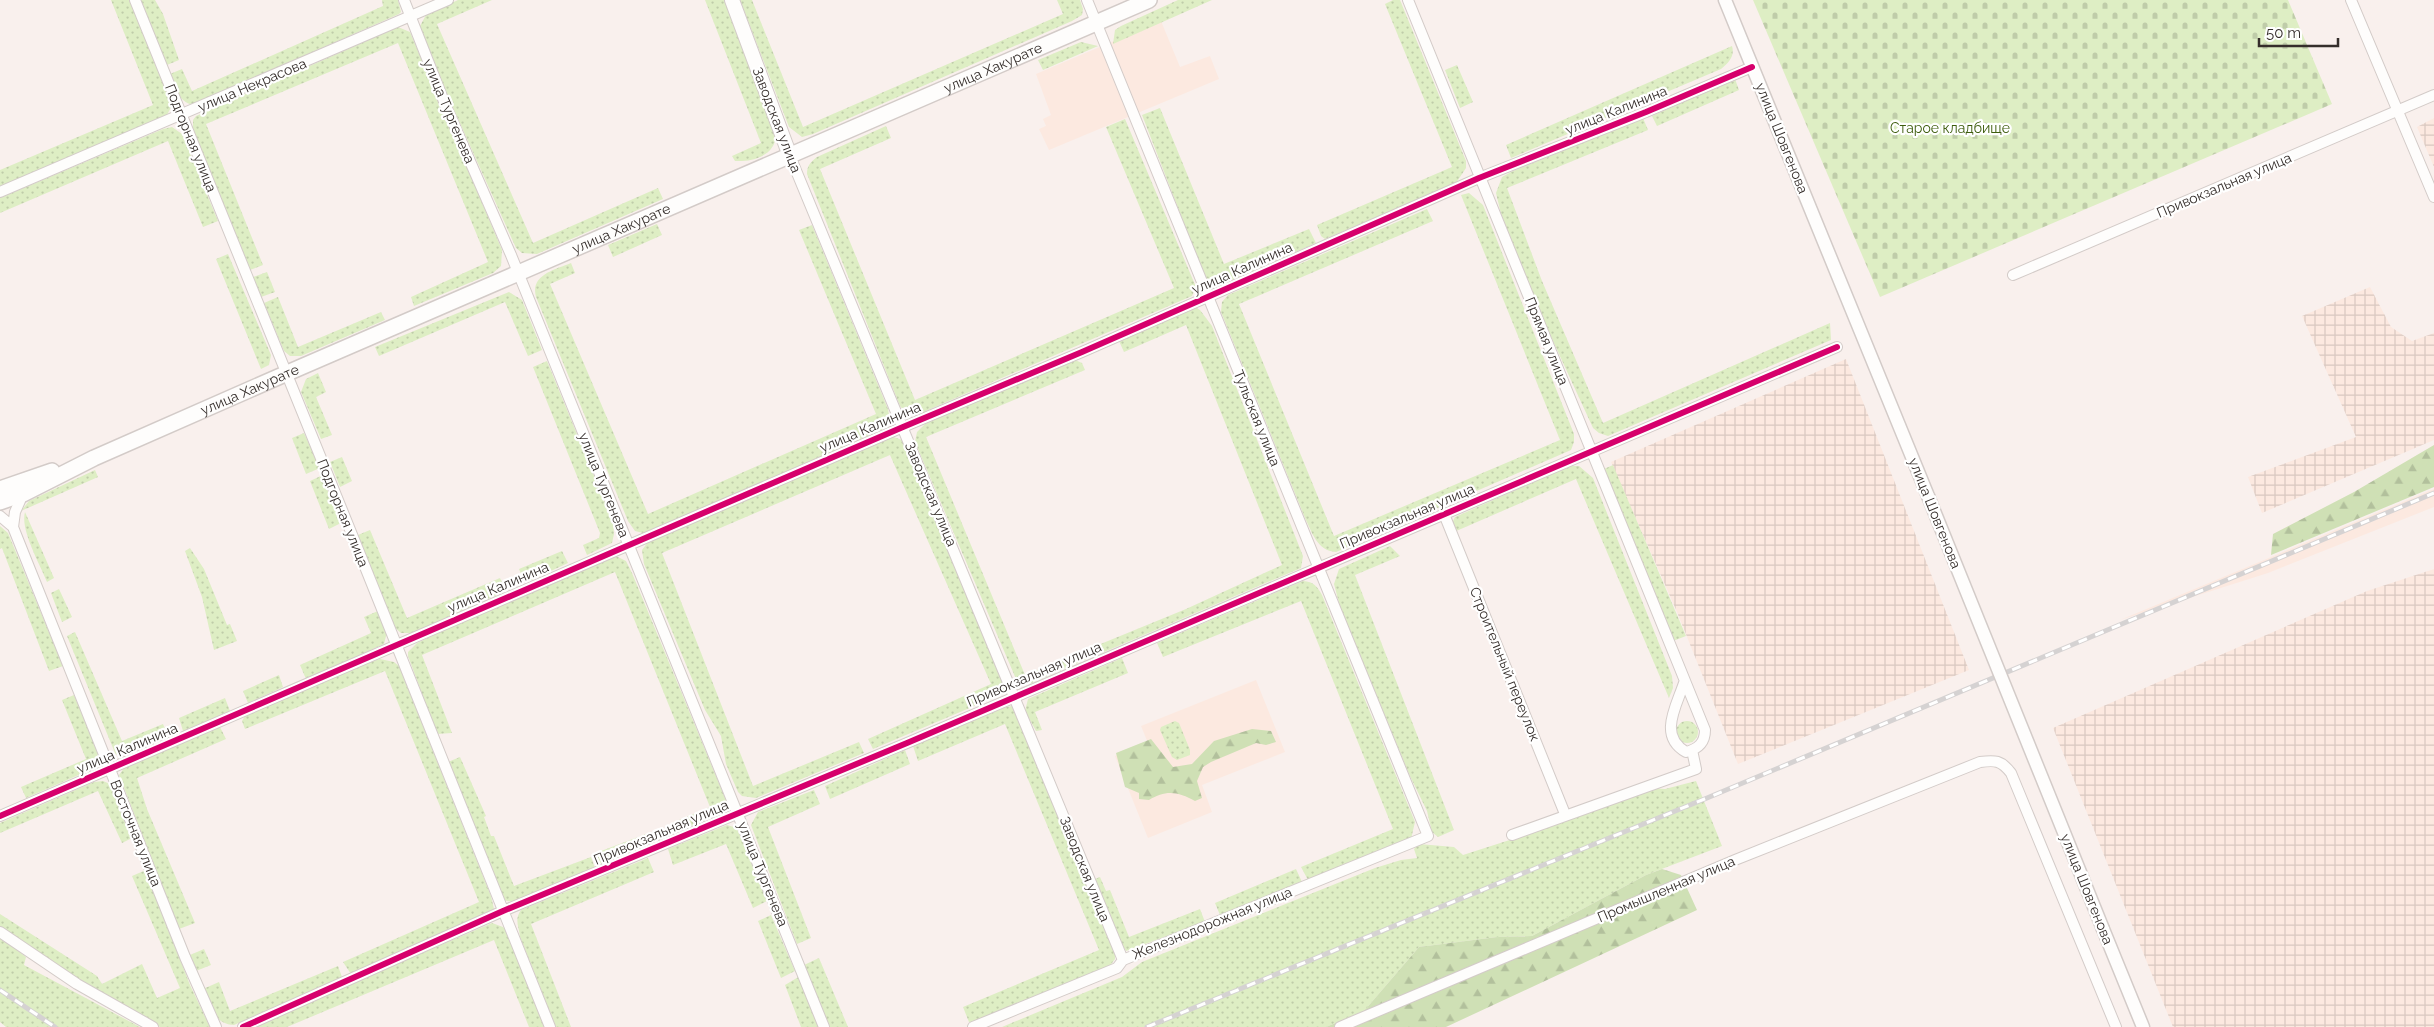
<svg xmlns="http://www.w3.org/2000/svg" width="2434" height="1027" viewBox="0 0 2434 1027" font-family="Raleway,sans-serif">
  <defs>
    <pattern id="industrial-grid" width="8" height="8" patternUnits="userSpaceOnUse" patternTransform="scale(1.25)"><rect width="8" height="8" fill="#fce9e0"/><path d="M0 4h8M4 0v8" fill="none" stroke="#d9c8c0"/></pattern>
    <pattern id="grass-dots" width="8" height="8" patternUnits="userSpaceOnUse" patternTransform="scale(1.25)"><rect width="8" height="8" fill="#deeec4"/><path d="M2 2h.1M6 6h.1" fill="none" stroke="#bfcca9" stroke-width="1.8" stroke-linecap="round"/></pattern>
    <pattern id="forest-firs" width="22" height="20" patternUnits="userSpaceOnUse" patternTransform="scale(1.25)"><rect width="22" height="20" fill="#cfe0b5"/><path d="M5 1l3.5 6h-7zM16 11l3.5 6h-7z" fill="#b2c09c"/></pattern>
    <pattern id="cemetery-stones" width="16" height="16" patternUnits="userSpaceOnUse" patternTransform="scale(1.25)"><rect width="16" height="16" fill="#deeec4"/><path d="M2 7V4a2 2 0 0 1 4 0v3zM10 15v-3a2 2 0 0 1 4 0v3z" fill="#bfcca9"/></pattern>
  </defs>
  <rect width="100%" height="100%" fill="#f9f0ed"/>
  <!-- built -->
  <path fill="#fce9e0" d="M 1161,21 L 1180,67 L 1210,56 L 1219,79 L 1049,150 L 1039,129 L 1046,126 L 1043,119 L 1051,115 L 1036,74 Z
    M 2434,489 L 2434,507 L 2268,573 L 2120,620 Z
    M 1256,680 L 1285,752 L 1202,785 L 1212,812 L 1148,838 L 1115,756 L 1148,743 L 1141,726 Z"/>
  <!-- industrial -->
  <path fill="url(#industrial-grid)" d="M 2434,118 L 2434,167 L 2417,127 Z
    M 2370,287 L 2391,327 L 2412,341 L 2434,333 L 2434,440 L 2262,513 L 2248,477 L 2356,437 L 2302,316 Z
    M 1846,359 L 1969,670 L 1738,764 L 1677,612 L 1611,462 Z
    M 2434,569 L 2434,1027 L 2173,1027 L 2053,728 L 2367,591 Z"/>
  <!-- grass -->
  <path fill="url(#grass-dots)" d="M 111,0 L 131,0 L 172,105 L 166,117 L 0,187 L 0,170 L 153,105 Z
    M 141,0 L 155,0 L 163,14 L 179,60 L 167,65 Z
    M 382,0 L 398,0 L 401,12 L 399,14 L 193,105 C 178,102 175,86 170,74 L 182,69 L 192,91 L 383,6 Z
    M 458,0 L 492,0 L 437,24 L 533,243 L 658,188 L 663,199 L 537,254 L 522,253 L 516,248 L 450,101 L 420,26 L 426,15 Z
    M 705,0 L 725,0 L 776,134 C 776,156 752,162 735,161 L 732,156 L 761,143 Z
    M 740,0 L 752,0 L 803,127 L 1063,14 L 1057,0 L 1080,0 L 1083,9 L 1082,15 L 1072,21 L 813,134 L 802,137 L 789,127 Z
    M 1178,0 L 1212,0 L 1113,44 L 1115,30 L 1121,26 Z
    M 1393,0 L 1400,0 L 1466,161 L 1466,168 L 1456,183 L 1325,239 L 1321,236 L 1317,225 L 1452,167 L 1385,4 Z
    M 398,27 L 410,32 L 502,250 L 501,266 L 493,273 L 414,306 L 411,297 L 488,262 L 398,43 L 206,124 L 263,265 L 250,270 L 193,130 L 193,120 L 196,116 Z
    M 1081,42 L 1098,46 L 1043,70 L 1038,60 Z
    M 1732,46 C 1735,56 1729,63 1721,69 L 1511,158 L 1506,145 Z
    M 1457,65 L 1473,102 L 1460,108 L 1445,70 Z
    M 1735,79 L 1739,90 L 1657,126 L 1652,116 Z
    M 1160,108 L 1224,264 L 1309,229 L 1316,243 L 1222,284 L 1212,285 L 1206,280 L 1142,115 Z
    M 1643,118 L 1648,130 L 1507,188 L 1542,281 L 1603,423 L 1830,323 L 1831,340 L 1608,436 L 1599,433 L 1593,428 L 1547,328 L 1501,214 L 1496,193 L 1502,177 L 1511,172 Z
    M 1125,119 L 1196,287 L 1192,296 L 914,416 L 908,415 L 900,406 L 807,174 C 807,165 811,162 817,157 L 886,126 L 891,138 L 820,169 L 915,400 L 1174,288 L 1106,127 Z
    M 172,127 L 182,134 L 218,221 L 203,227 L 168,141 L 0,213 L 0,198 L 163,129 Z
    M 1469,193 L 1483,205 L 1574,434 L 1574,442 L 1571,450 L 1336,552 C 1317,551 1312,532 1305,518 L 1221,312 L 1222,302 L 1228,295 L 1427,209 L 1433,221 L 1239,304 L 1334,536 L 1560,440 L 1461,195 Z
    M 657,224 L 662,235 L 613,257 L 608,245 Z
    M 812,225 L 888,409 L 890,421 L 884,429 L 654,529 L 643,533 L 635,531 L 628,521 L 536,297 C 530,275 554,270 571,263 L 575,273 L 550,284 L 648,514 L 876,414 L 799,230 Z
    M 228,254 L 271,355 L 269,365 L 261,369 L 216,259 Z
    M 267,272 L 275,292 L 261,297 L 253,277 Z
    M 509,292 L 522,300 L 542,350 L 528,356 L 505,302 L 379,356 L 375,347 Z
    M 278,297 L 298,347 L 381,312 L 385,320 L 301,356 L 290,356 L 284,351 L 264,303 Z
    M 1195,307 L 1200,310 L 1212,326 L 1303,556 L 1301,568 L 1029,684 L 1024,684 L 1016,679 L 915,442 L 917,432 L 927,422 L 1075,360 L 1082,363 L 1085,370 L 926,437 L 1025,675 L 1186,609 L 1282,565 L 1186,325 L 1124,352 L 1119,341 Z
    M 547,361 L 613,522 L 614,534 L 612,543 L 587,555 L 583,545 L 599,538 L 600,533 L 533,367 Z
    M 318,373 L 326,392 L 316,397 L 332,435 L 321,439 L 301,392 L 306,379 Z
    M 304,433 L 320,468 L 306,474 L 292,438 Z
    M 891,436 L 902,440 L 906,449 L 1004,678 L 1005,693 L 873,749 L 868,739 L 991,684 L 890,455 L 662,553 L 753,786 L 859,742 L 864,753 L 756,798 L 742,796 L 738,792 L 726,764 L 721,736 L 705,710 L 644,564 L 642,550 L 648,542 Z
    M 342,457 L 352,481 L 340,487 L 330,462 Z
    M 1613,465 L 1686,636 L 1673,641 L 1604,469 Z
    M 1570,466 L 1579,466 L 1593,478 L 1672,676 L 1673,688 L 1669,698 L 1576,479 L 1454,532 L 1452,523 L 1455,517 Z
    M 95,470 L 98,477 L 21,511 L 29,501 Z
    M 323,475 L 343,522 L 329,529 L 310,481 Z
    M 25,512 L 54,578 L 47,582 C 40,564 20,530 25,512 Z
    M 0,526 L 8,533 L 63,666 L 49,671 L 2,548 L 0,549 Z
    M 370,530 L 407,618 L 500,578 L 506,591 L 413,633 L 401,633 L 394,627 L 358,535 Z
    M 1390,546 L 1400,556 L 1355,575 L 1454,830 L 1438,837 L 1432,832 L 1427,811 L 1409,774 L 1340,607 L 1334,584 L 1339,569 Z
    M 190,548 L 204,569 L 227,625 L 230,624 L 237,641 L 214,650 L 202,597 L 185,551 Z
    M 562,551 L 568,563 L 525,583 L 519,569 Z
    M 616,556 L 626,561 L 632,573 L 728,805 L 727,809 L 676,834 L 672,823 L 710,807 L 615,572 L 422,655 L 452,733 L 437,734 L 408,656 L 408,652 L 417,643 L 486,611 Z
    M 1303,581 C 1314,582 1317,586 1322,595 L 1415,822 L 1411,839 L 1308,880 L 1301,867 L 1393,829 L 1301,601 L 1163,657 L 1157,643 Z
    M 59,589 L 72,617 L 62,622 L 51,593 Z
    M 378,611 L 387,632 L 384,644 L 306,679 L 300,665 L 371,633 L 364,617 Z
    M 75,632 L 122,741 L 163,724 L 168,736 L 164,740 L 128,755 L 117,755 L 115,753 L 67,636 Z
    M 1122,658 L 1128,673 L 1035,712 L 1042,730 L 1036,731 L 1025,711 L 1028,699 Z
    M 380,659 L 394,662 L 399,666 L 491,896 L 494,909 L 351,974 L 343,962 L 479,902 L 385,671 L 245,729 L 242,721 L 245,716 L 356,666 Z
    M 279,675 L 283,687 L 248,703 L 243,691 Z
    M 74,695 L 98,752 L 96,763 L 90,770 L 26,798 L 21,787 L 86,759 L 62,700 Z
    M 225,698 L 230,711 L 183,731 L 179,718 Z
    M 1012,706 L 1115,952 L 1115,959 L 1109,967 L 973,1023 L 969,1022 L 963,1007 L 1099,950 L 1005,724 L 918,761 L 913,746 L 1006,707 Z
    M1676 732a11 11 0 1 1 22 0a11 11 0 1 1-22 0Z
    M 1175,721 L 1179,723 L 1190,750 L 1190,755 L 1177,760 L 1172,757 L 1160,730 L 1161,727 Z
    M 220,727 L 226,739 L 137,778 L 147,809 L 195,923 L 179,929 L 119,775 L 125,767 Z
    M 905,750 L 910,764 L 830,799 L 825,786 Z
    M 460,757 L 486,816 L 484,817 L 491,836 L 494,836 L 514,886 L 591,857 L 595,868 L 513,902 L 503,900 L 448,762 Z
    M 103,781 L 110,784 L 132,838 L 122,843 L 98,791 L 0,833 L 0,823 L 94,782 Z
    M 1696,781 L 1722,846 L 1646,875 L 1532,936 L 1497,937 L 1419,947 L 1364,1011 L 1326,1027 L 1002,1027 L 1122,977 L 1142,962 L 1375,868 L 1401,860 L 1417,858 L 1414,849 L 1419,844 L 1454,847 L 1463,855 L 1538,831 L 1650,788 L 1665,789 Z
    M 814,790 L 820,804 L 768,827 L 811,938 L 797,944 L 751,825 L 758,812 Z
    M 727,825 L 737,828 L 767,901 L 753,908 L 726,844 L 673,865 L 668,849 Z
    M 651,832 L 656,843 L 604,865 L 601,864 L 596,853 Z
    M 648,858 L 654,872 L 531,924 L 571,1027 L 556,1027 L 520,937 C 519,926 514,920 521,910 Z
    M 1296,869 L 1302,882 L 1220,915 L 1215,903 Z
    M 146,870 L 190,985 L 210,1027 L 160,1027 L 106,998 L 0,928 L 0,914 L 97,976 L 102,984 L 142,964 L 157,998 L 180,988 L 132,876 Z
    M 1100,877 L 1106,891 L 1110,890 L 1129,937 L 1200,909 L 1205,922 L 1126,951 L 1120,941 L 1095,879 Z
    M 771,915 L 795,971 L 781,978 L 758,921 Z
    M 492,923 L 503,927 L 509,933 L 546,1027 L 529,1027 L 494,940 L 287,1027 L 251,1027 Z
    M 0,937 L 26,957 L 24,965 L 140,1027 L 6,1027 L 0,1022 Z
    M 204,949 L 211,965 L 196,971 L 190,955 Z
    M 819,958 L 848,1027 L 830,1027 L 804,965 Z
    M 338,966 L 342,977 L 234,1025 C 213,1024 210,1005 203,989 L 219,982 L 230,1011 Z
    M 800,976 L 819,1027 L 801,1027 L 785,985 Z"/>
  <!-- forest -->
  <path fill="url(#forest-firs)" d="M 2434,445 L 2434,487 L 2271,555 L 2273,534 L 2354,492 Z
    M 1252,729 L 1271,731 L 1276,742 L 1266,745 L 1256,743 L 1211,762 L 1203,767 L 1197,781 L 1202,798 L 1195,801 C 1179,792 1166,789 1149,800 L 1139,799 L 1139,793 L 1125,787 L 1116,753 L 1151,739 L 1173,767 L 1192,764 L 1214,741 Z
    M 1662,869 L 1681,875 L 1697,910 L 1446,1027 L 1326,1027 L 1364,1011 L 1419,947 L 1497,937 L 1532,936 L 1646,875 Z"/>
  <!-- cemetery -->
  <path fill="url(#cemetery-stones)" d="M 1753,0 L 2288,0 L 2332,104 L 1880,297 Z"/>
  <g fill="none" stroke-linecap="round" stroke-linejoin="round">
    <!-- minor casing -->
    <g stroke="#d3cbc8" stroke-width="12">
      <path id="minor" d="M 135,0 C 273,342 414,684 550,1027
        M 404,0 L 445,104 L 511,255 L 824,1027
        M 1408,0 L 1705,730 C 1705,743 1698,749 1686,752 C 1658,736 1676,707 1684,683
        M 2351,0 L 2434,197
        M 790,156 L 1123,960
        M 0,192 L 448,0
        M 2013,275 L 2434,95
        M 1444,514 L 1565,814
        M 0,516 L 13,527 L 185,957 L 216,1027
        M 13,527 L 15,512 L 23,494
        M 0,816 L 903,427 L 1082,352 L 1479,178 L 1646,112 L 1752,67
        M 1512,835 L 1696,769 L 1692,750
        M 0,932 L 77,984 L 153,1027
        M 243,1027 L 503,911 L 907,743 L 1837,347
        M 973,1027 L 1117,968 L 1123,960 L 1428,836 L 1087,0
        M 1340,1027 L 1735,860 L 1980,762 C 1995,760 2001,760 2011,773 L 2116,1027"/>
    </g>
    <!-- tertiary casing -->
    <g stroke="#d3cbc8" stroke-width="15">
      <path id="tertiary" d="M 1725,0 L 1928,496
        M 2103,929 L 2143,1027"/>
    </g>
    <!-- secondary casing -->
    <g stroke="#d3cbc8" stroke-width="16">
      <path id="secondary" d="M 732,0 L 790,156"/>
    </g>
    <!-- primary casing -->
    <g stroke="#d3cbc8" stroke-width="18">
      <g id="primary">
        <path d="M 0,489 L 52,471"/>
        <path id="s1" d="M 0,502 L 23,494 L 94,458 L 285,374 L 1149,0"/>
      </g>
    </g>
    <!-- minor -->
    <use href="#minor" stroke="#fefdfc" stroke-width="10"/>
    <!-- tertiary -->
    <use href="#tertiary" stroke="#fefdfc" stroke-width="12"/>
    <!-- secondary -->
    <use href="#secondary" stroke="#fefdfc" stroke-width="14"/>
    <!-- primary -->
    <use href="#primary" stroke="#fefdfc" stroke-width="15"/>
    <!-- rail casing -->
    <g stroke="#d5d2d2" stroke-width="5">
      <path id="rail" d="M 0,990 L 55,1027
        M 1147,1027 L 1707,798 L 2434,493"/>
    </g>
    <!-- rail -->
    <use href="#rail" stroke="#fff" stroke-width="3" stroke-dasharray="9" stroke-linecap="butt"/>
    <!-- tertiary-bridge casing -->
    <g stroke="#d3cbc8" stroke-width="15" stroke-linecap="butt">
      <path id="tertiary-bridge" d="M 1928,496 L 2103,929"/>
    </g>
    <!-- tertiary-bridge -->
    <use href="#tertiary-bridge" stroke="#fefdfc" stroke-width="12"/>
    <!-- cycleway casing -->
    <g stroke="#fff" stroke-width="9">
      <path id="cycleway" d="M 0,816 L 903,427 L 1082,352 L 1479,178 L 1646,112 L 1752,67
        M 243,1027 L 503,911 L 907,743 L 1837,347"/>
    </g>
    <!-- cycleway -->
    <use href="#cycleway" stroke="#d6006c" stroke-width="6"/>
  </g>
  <g text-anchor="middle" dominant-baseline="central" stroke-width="4.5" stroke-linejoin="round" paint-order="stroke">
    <!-- street labels -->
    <g font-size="14" fill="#352e2b" stroke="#fff">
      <text stroke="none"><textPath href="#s1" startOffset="1084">улица Хакурате</textPath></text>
      <text transform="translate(252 85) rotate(-23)">улица Некрасова</text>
      <text transform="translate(1616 110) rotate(-22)">улица Калинина</text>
      <text transform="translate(449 111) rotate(67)">улица Тургенева</text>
      <text transform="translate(777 120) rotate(69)">Заводская улица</text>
      <text transform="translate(191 138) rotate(68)">Подгорная улица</text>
      <text transform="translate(1782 138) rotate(68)">улица Шовгенова</text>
      <text transform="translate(2224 185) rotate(-23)">Привокзальная улица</text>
      <text stroke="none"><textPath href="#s1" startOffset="679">улица Хакурате</textPath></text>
      <text transform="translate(1242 268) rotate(-24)">улица Калинина</text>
      <text transform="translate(1547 341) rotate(68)">Прямая улица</text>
      <text stroke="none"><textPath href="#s1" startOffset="274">улица Хакурате</textPath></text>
      <text transform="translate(1257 418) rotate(68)">Тульская улица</text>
      <text transform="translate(870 427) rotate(-23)">улица Калинина</text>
      <text transform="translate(604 485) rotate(68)">улица Тургенева</text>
      <text transform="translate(931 494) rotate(67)">Заводская улица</text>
      <text transform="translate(343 513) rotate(68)">Подгорная улица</text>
      <text transform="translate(1935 513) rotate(68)">улица Шовгенова</text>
      <text transform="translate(1407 516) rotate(-23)">Привокзальная улица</text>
      <text transform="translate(498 587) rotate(-23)">улица Калинина</text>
      <text transform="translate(1505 664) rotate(68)">Строительный переулок</text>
      <text transform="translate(1034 674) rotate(-23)">Привокзальная улица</text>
      <text transform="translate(127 748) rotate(-23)">улица Калинина</text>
      <text transform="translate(661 832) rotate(-23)">Привокзальная улица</text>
      <text transform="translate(136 833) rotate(68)">Восточная улица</text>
      <text transform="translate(1085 869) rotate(68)">Заводская улица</text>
      <text transform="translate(763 874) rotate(68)">улица Тургенева</text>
      <text transform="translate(1666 889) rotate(-23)">Промышленная улица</text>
      <text transform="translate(2087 889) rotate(68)">улица Шовгенова</text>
      <text transform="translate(1212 923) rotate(-22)">Железнодорожная улица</text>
    </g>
    <!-- park labels -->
    <g font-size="14" fill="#3d5d0d" stroke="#fff">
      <text x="1950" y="128">Старое кладбище</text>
    </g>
  </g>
  <!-- scale -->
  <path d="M2259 38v8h79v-8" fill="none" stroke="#352e2b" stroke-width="2.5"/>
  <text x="2266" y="38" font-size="15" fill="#352e2b" stroke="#ffffff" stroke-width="4" paint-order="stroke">50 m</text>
</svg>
